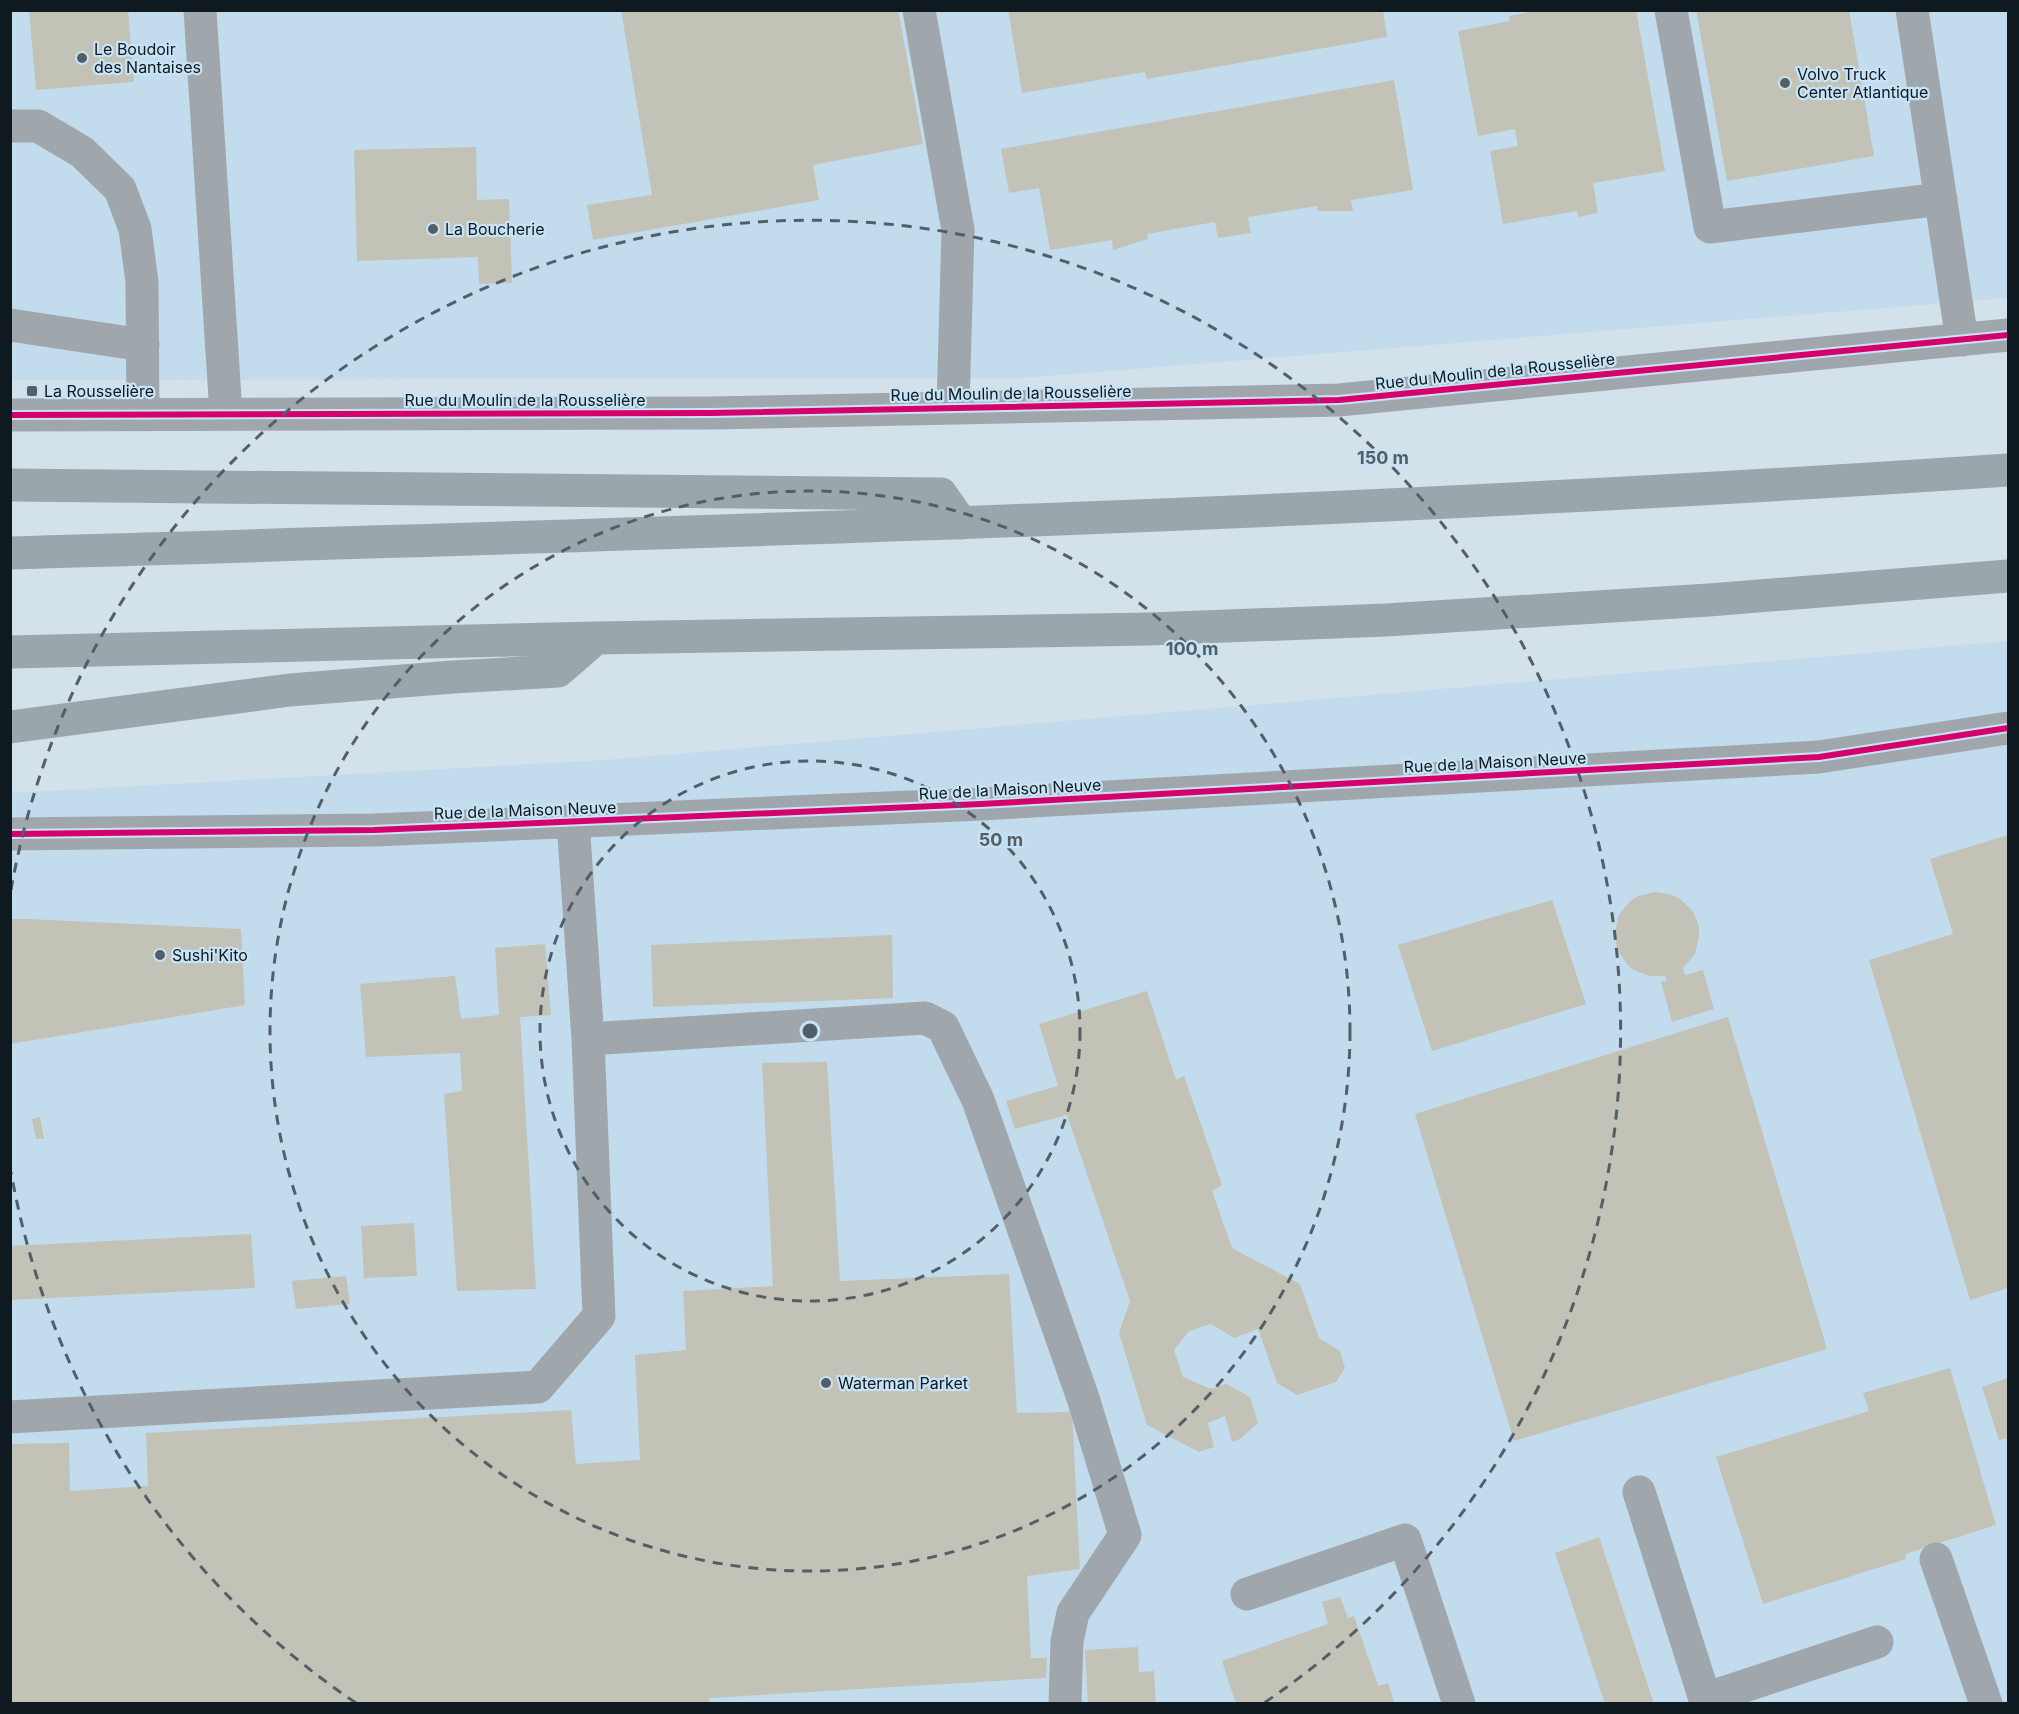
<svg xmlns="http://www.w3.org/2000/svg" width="2019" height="1714" viewBox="0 0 2019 1714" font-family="Inter,sans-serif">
  <rect width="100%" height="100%" fill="#d2e1ea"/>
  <!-- built -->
  <path fill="#c2dced" d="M 10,11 L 2008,11 L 2008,298 L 1024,378 L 11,380 Z
    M 2008,641 L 2008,1703 L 11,1704 L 11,793 L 604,760 Z"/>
  <!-- building -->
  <path fill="#c2c2b7" d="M 29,10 L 128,10 L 134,82 L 36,90 Z
    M 621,10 L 898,10 L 923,144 L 813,165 L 819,200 L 593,240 L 587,205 L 652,195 Z
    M 1008,10 L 1383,10 L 1387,37 L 1147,79 L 1145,72 L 1022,93 Z
    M 1539,10 L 1636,10 L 1665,171 L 1593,183 L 1598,213 L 1578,217 L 1577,211 L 1503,224 L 1490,151 L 1518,146 L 1515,129 L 1478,136 L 1458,31 L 1510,21 L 1509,16 Z
    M 1696,10 L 1849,10 L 1874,156 L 1727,181 Z
    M 1394,80 L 1413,190 L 1351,200 L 1353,211 L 1318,211 L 1317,206 L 1248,217 L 1251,233 L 1218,238 L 1215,222 L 1147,234 L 1148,239 L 1113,250 L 1112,240 L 1050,250 L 1039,188 L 1009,193 L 1001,149 Z
    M 476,147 L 477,200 L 509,199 L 512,283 L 479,284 L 478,257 L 357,261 L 354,150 Z
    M 2008,835 L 2008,1288 L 1970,1300 L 1869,960 L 1953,934 L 1930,859 Z
    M 1655,892 L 1672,895 L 1680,899 L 1693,911 L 1699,927 L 1699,936 L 1695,954 L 1683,968 L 1685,975 L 1703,970 L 1714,1009 L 1672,1022 L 1661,982 L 1667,981 L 1665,976 L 1650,976 L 1634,970 L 1627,964 L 1617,949 L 1615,932 L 1619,915 L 1630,901 L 1638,896 Z
    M 1552,900 L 1586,1004 L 1432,1051 L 1398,945 Z
    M 10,919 L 28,919 L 241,929 L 245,1005 L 10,1044 Z
    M 892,935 L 893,998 L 653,1007 L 651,945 Z
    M 545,944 L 551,1015 L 520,1017 L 536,1289 L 457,1291 L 444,1094 L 462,1091 L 460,1053 L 366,1057 L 360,984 L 455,976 L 461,1019 L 499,1015 L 495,948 Z
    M 1147,991 L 1176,1080 L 1184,1076 L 1222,1185 L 1212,1191 L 1232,1248 L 1300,1284 L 1319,1338 L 1340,1351 L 1345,1368 L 1336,1382 L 1297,1395 L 1277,1383 L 1258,1329 L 1234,1338 L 1211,1324 L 1189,1331 L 1174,1350 L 1183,1377 L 1211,1389 L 1226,1384 L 1250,1397 L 1258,1423 L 1240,1439 L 1232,1442 L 1225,1416 L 1208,1423 L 1214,1447 L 1199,1452 L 1147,1425 L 1119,1333 L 1130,1301 L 1067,1115 L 1015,1129 L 1006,1101 L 1058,1086 L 1039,1024 Z
    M 1728,1017 L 1827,1349 L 1514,1441 L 1415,1114 Z
    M 827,1062 L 840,1281 L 1009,1274 L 1017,1413 L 1072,1412 L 1080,1569 L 1027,1576 L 1031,1658 L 1047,1658 L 1046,1678 L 709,1698 L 709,1704 L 10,1704 L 10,1444 L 69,1443 L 70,1491 L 148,1486 L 146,1433 L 571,1410 L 576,1464 L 640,1460 L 635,1355 L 686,1350 L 683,1291 L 773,1286 L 762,1063 Z
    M 40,1117 L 44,1139 L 36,1139 L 32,1119 Z
    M 414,1223 L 417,1276 L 364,1278 L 361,1226 Z
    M 251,1234 L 255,1288 L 10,1300 L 10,1246 Z
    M 346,1276 L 350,1304 L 296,1309 L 292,1281 Z
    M 1950,1368 L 1996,1525 L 1905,1554 L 1906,1559 L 1763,1604 L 1716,1457 L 1869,1411 L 1863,1393 Z
    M 2008,1378 L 2008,1438 L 1999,1440 L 1982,1387 Z
    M 1599,1537 L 1654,1704 L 1605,1704 L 1555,1553 Z
    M 1340,1597 L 1348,1618 L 1354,1616 L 1378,1686 L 1388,1683 L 1395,1704 L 1236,1704 L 1222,1661 L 1328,1624 L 1322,1602 Z
    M 1138,1647 L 1139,1672 L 1154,1671 L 1156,1704 L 1088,1704 L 1085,1650 Z"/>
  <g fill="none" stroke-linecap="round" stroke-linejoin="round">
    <!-- minor -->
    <path stroke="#a0a7ac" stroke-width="33" d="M 200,10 L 226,414
      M 919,10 L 958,230 L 953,408
      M 1671,10 L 1710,227 L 1941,199
      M 1912,10 L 1962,340
      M 10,126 L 38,126 L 82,152 L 120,189 L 135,229 L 142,282 L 143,414
      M 10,325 L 143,345
      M 10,415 L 711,413 L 1339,400 L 2008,335
      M 573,821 L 588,1039 L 925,1018 L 943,1027 L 978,1100 L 1083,1398 L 1125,1535 L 1073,1613 L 1067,1641 L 1065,1704
      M 10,834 L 374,830 L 981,804 L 1819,757 L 2008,728
      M 10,1417 L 538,1387 L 599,1316 L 588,1039
      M 1639,1492 L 1705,1699 L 1877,1642
      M 1936,1559 L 1986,1704
      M 1247,1594 L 1405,1540 L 1459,1704"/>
    <!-- highway -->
    <path stroke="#9ba6ac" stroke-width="33" d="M 10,485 L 941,494 L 961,523
      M 10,553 C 677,533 1343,515 2008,470
      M 10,652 L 596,638 L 1149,629 L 1386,620 L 1709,600 L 2008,576
      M 10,727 L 290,690 L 453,677 L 558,671 L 596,638"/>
    <!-- cycleway casing -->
    <g stroke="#c7e3f5" stroke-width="10">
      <path id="cycleway" d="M 10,415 L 711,413 L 1339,400 L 2008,335
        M 10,834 L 374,830 L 981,804 L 1819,757 L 2008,728"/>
    </g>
    <!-- cycleway -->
    <use href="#cycleway" stroke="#d6006c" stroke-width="6"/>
  </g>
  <!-- distance rings -->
  <g fill="none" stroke="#535f67" stroke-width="3" stroke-dasharray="10 8">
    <circle cx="810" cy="1031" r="270"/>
    <circle cx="810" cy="1031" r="540"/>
    <path d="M356 1703A811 811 0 0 1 11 1172M11 890A811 811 0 1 1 1264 1703"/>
  </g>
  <!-- markers -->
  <g fill="#535f67" stroke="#c7e3f5" stroke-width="2">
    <circle cx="82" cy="58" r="6"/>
    <circle cx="1785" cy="83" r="6"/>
    <circle cx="433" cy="229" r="6"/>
    <rect x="26" y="385" width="12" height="12" rx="3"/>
    <circle cx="160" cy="955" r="6"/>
    <circle cx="826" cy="1383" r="6"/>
  </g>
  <g text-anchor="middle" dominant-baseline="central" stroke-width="4.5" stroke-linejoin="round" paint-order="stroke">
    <!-- poi labels -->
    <g font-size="16" fill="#0f1920" stroke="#c7e3f5" text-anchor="start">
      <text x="94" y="49">Le Boudoir<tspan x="94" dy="18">des Nantaises</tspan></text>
      <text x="1797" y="74">Volvo Truck<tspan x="1797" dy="18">Center Atlantique</tspan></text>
      <text x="445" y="229">La Boucherie</text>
      <text x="44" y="391">La Rousselière</text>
      <text x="172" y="955">Sushi'Kito</text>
      <text x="838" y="1383">Waterman Parket</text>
    </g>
    <!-- street labels -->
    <g font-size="16" fill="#0f1920" stroke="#c7e3f5">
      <text transform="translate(1495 371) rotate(-6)">Rue du Moulin de la Rousselière</text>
      <text transform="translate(1011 393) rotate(-1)">Rue du Moulin de la Rousselière</text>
      <text x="525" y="400">Rue du Moulin de la Rousselière</text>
      <text transform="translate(1495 762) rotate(-3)">Rue de la Maison Neuve</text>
      <text transform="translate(1010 789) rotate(-3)">Rue de la Maison Neuve</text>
      <text transform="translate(525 810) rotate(-2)">Rue de la Maison Neuve</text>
    </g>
  </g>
  <circle cx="810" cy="1031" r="9" fill="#535f67" stroke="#c7e3f5" stroke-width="3"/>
  <g font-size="18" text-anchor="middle" font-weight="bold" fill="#535f67" stroke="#c7e3f5" stroke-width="4.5" stroke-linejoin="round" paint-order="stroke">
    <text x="1383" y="464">150 m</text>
    <text x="1192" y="655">100 m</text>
    <text x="1001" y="846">50 m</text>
  </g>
  <!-- border -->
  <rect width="2019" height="1714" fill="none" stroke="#0f1920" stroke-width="24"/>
</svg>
